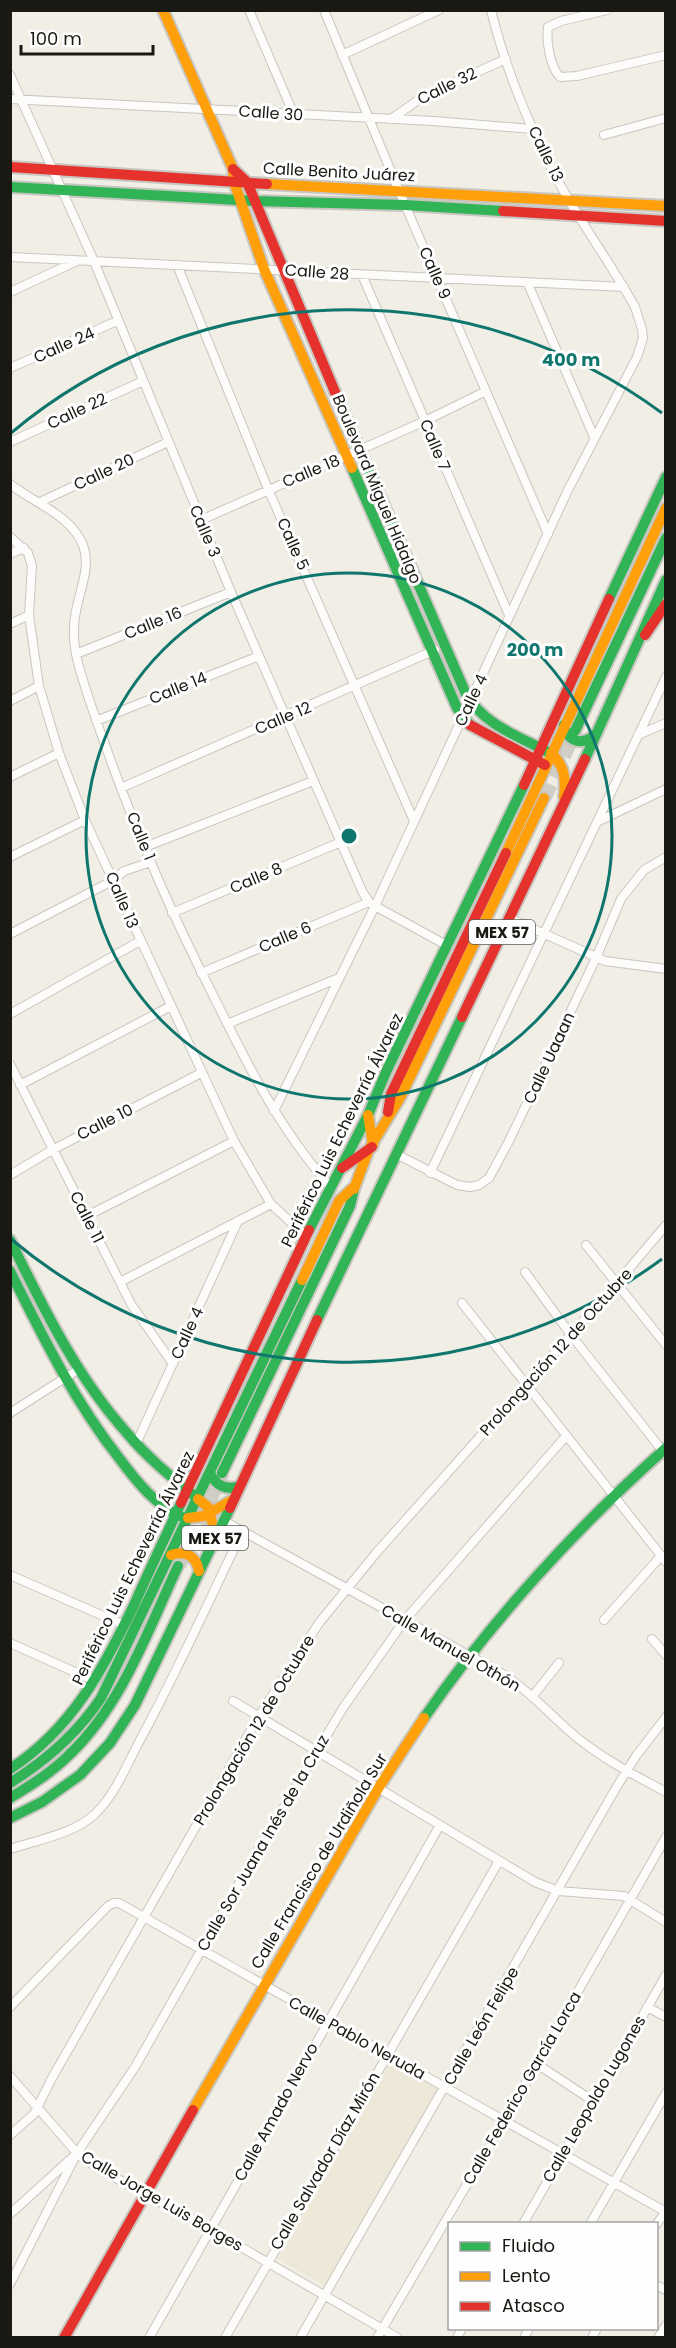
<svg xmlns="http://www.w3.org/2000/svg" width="676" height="2348" viewBox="0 0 676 2348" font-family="Poppins,sans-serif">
  <rect width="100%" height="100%" fill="#f1eee6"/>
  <!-- built -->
  <path fill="#ede8d7" d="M 391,2061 L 438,2088 L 327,2287 L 278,2259 Z"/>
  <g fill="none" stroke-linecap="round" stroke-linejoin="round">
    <!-- highway-tunnel -->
    <path stroke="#d1cec6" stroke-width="15" stroke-dasharray="15 8" stroke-linecap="butt" d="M 544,798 L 575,731
      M 179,1565 L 222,1473"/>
    <!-- street casing -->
    <g stroke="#c8c6c0" stroke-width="10">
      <path id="street" d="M 249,10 L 294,115
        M 324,10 L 399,191 L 548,534
        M 607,10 L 561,21 L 548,27 C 546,41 550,67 560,77 L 577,76 L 666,55
        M 342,55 L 439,10
        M 10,75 L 93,259 L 231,592 L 363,893 L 369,902 L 375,906 L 448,946
        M 10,99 L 433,121 L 532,129
        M 391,119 L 424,96 L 506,59
        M 604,135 L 666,118
        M 10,257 L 624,287
        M 177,265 L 268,489 L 414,821
        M 362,275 L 509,615
        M 528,284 L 594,437
        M 10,292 L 77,261
        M 10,368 L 117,321
        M 10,442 L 143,381
        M 10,484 C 34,503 71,515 83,545 C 91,567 80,589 76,611 C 72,630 74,651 80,670 C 89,702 101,733 112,764 C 141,843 174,919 212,993 C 246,1062 279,1129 330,1186
        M 40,502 L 168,442
        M 201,520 L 425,421 L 486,391
        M 10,537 L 28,553 L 32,566 L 29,615 L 39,686 L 59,753 L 85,820 L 234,1141 L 271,1204 L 307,1237
        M 10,554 L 24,548
        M 10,624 L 29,615
        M 76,654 L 231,592
        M 10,701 L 39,686
        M 96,721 L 259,656
        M 638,735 L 666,723
        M 10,777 L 59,753
        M 121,788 L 435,650
        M 597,822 L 666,789
        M 145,847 L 313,781
        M 10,857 L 85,820
        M 172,913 L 341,842
        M 509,918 L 605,961 L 666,969
        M 10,934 L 114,880 L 124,871 L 151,862
        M 201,973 L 369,902
        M 10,1014 L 140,941
        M 227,1024 L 339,978
        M 10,1064 L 131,1304 L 173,1364
        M 20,1085 L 171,1006
        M 274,1111 L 375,906 L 568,490 L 637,357 L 643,338 L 642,329 L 635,307 C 615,271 591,237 570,202 C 537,147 506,72 491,10
        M 396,1154 L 457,1185 L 470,1187 L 479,1185 L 489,1178 L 509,1141 L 596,958 L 621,899 L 644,870 L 666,857
        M 430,1173 L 666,677
        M 10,1175 L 52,1150 L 201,1073
        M 87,1216 L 234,1141
        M 586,1245 L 666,1345
        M 525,1272 L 571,1335 L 665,1454
        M 120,1282 L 271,1204
        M 462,1303 L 666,1562
        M 10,1413 L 79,1369
        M 136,1444 L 238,1221
        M 224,1521 L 501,1673 C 529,1690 550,1715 575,1736 C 603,1759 634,1775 666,1792
        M 10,1575 L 124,1625
        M 604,1620 L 661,1556
        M 652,1639 L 666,1655
        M 10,1643 L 95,1681
        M 532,1697 L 559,1663
        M 233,1701 L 535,1882 L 558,1891 L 624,1896 L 666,1922
        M 10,1849 C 37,1840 74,1834 95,1814 C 114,1796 126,1767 138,1744 C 176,1674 209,1601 243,1530
        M 10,2007 L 108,1906 L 114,1903 L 119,1903 L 666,2212
        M 647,2007 L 666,2017
        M 537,2064 L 593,2101
        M 10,2076 L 77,2153 L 96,2167 L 210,2229 L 398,2338
        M 10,2135 L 34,2114 L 52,2078 L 259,1716 L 319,1623 L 377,1552 L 617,1283 L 666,1225
        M 10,2214 L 74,2156
        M 523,2224 L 666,1975
        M 590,2224 L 666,2093
        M 656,2225 L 666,2211
        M 10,2284 L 77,2153 L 135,2067 L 254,1857 L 343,1708 L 404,1621 L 566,1436
        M 656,2285 L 666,2290
        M 149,2338 L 440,1825
        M 225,2338 L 499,1861
        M 300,2338 L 616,1788 L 636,1756 L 666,1717
        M 377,2338 L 504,2121 L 666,1837
        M 457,2338 L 462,2328
        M 524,2338 L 529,2328
        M 592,2338 L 597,2328
        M 658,2338 L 666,2325"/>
    </g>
    <!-- fast casing -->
    <g stroke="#c8c6c0" stroke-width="14">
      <path id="fast" d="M 10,187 L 255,201 L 405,205 L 503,211
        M 340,404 L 466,694 C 484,725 518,736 548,752
        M 352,468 L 457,708 L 470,725
        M 609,599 L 666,477
        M 564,725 C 568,743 583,746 596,734
        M 575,731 L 666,538
        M 585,759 L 666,580
        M 309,1230 L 368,1115 L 386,1072 L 524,785
        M 10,1240 C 43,1307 76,1376 126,1432 C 146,1456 169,1475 193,1495
        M 10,1271 C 43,1337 73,1399 119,1458 C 137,1482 155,1505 182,1517
        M 317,1320 L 462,1017
        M 210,1473 C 216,1486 226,1491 240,1486
        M 222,1473 L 350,1206 L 354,1189
        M 424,1718 C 491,1621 577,1527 666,1448
        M 10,1769 C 72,1729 104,1668 135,1603 C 150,1569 166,1536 181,1503
        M 10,1783 C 47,1760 77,1734 101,1698 L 302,1280
        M 10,1798 C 31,1785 51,1773 69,1755 C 122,1705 148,1630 178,1566
        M 10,1818 L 42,1802 L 80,1775 L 110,1743 L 135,1705 L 230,1508"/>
    </g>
    <!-- slow casing -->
    <g stroke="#c8c6c0" stroke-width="14">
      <path id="slow" d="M 163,10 L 233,169 L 234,182 L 264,269 L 352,468
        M 267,184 L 666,206
        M 551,753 C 565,766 566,779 564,797
        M 506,853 L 666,508
        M 368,1115 L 373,1145
        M 354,1189 L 369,1149 L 400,1098 L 544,798
        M 302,1280 L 339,1201 L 354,1187
        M 198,1499 L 208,1507 L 212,1522
        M 188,1518 L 204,1516 L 234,1499
        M 171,1555 C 186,1550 196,1556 199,1571
        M 193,2110 L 379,1787 L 424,1718"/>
    </g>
    <!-- jam casing -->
    <g stroke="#c8c6c0" stroke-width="14">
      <path id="jam" d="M 10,167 L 267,184
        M 233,169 L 247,182 L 340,404
        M 503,211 L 666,221
        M 645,635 L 666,604
        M 470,725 L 545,765
        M 524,785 L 609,599
        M 462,1017 L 585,759
        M 388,1112 L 391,1094 L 506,853
        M 342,1168 L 372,1147
        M 181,1503 L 309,1230
        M 230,1508 L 317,1320
        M 64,2338 L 193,2110"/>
    </g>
    <!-- street -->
    <use href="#street" stroke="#fdfcfb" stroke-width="8"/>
    <!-- fast -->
    <use href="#fast" stroke="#30b455" stroke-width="10"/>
    <!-- slow -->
    <use href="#slow" stroke="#ff9f0a" stroke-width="10"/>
    <!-- jam -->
    <use href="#jam" stroke="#e5322d" stroke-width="10"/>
  </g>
  <!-- distance rings -->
  <g fill="none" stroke="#0f766e" stroke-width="3">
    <circle cx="349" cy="836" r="263"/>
    <path d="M662 1259A526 526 0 0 1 11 1239M11 433A526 526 0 0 1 662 413"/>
  </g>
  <g text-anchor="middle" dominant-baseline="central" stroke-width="6" stroke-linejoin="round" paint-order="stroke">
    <!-- shield labels -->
    <g fill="#fefefe" stroke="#5e5d59" stroke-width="1.5">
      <rect x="469" y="920" width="66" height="24" rx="4.5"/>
      <rect x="182" y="1526" width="66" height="24" rx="4.5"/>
    </g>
    <g font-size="15" font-weight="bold" fill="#1a1812">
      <text x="502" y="932">MEX 57</text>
      <text x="215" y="1538">MEX 57</text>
    </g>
    <!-- street labels -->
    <g font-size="16" fill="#1a1812" stroke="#fefefe">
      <text transform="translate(447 86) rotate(-26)">Calle 32</text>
      <text transform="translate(271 113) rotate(4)">Calle 30</text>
      <text transform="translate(546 154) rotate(64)">Calle 13</text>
      <text transform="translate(339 172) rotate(3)">Calle Benito Juárez</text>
      <text transform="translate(317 272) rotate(4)">Calle 28</text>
      <text transform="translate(435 273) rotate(66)">Calle 9</text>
      <text transform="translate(64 345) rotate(-24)">Calle 24</text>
      <text transform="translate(77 411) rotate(-25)">Calle 22</text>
      <text transform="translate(435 445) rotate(67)">Calle 7</text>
      <text transform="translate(311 471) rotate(-23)">Calle 18</text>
      <text transform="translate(104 472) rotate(-25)">Calle 20</text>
      <text transform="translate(377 489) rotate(67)">Boulevard Miguel Hidalgo</text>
      <text transform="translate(205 531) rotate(67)">Calle 3</text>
      <text transform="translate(293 544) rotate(66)">Calle 5</text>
      <text transform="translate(153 623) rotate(-22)">Calle 16</text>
      <text transform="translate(178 688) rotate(-22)">Calle 14</text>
      <text transform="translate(471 700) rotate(-65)">Calle 4</text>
      <text transform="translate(283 718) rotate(-23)">Calle 12</text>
      <text transform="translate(141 836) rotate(68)">Calle 1</text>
      <text transform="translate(256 878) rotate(-23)">Calle 8</text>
      <text transform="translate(122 900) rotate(67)">Calle 13</text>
      <text transform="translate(285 937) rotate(-23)">Calle 6</text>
      <text transform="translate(549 1058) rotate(-65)">Calle Uaaan</text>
      <text transform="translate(105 1122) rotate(-27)">Calle 10</text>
      <text transform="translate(342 1130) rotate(-64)">Periférico Luis Echeverría Álvarez</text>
      <text transform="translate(87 1217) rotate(63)">Calle 11</text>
      <text transform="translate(187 1333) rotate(-65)">Calle 4</text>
      <text transform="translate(556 1352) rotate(-48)">Prolongación 12 de Octubre</text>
      <text transform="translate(133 1568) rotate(-64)">Periférico Luis Echeverría Álvarez</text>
      <text transform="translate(451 1648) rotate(30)">Calle Manuel Othón</text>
      <text transform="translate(254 1730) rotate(-59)">Prolongación 12 de Octubre</text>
      <text transform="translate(263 1843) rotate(-60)">Calle Sor Juana Inés de la Cruz</text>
      <text transform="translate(319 1861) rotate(-59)">Calle Francisco de Urdiñola Sur</text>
      <text transform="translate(481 2026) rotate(-60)">Calle León Felipe</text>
      <text transform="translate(357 2038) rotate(29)">Calle Pablo Neruda</text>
      <text transform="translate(522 2088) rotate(-60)">Calle Federico García Lorca</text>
      <text transform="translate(594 2099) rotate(-60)">Calle Leopoldo Lugones</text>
      <text transform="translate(276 2112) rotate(-61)">Calle Amado Nervo</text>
      <text transform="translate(325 2161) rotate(-60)">Calle Salvador Díaz Mirón</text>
      <text transform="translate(162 2201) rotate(30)">Calle Jorge Luis Borges</text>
    </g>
  </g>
  <circle cx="349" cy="836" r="9" fill="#0f766e" stroke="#fefefe" stroke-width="3"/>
  <g font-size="18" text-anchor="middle" font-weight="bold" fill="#0f766e" stroke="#fefefe" stroke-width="6" stroke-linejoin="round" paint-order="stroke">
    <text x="571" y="366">400 m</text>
    <text x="535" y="656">200 m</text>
  </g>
  <!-- border -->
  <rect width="676" height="2348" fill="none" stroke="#1a1812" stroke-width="24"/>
  <!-- legend -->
  <rect x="448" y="2222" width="210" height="108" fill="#fefefe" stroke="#a3a2a0" stroke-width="1.5"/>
  <rect x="460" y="2242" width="30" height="9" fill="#30b455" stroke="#a3a2a0" stroke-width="1.5"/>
  <text x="502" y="2252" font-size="18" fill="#1a1812">Fluido</text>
  <rect x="460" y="2272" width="30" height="9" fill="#ff9f0a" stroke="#a3a2a0" stroke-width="1.5"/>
  <text x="502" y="2282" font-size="18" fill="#1a1812">Lento</text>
  <rect x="460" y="2302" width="30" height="9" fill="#e5322d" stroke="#a3a2a0" stroke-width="1.5"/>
  <text x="502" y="2312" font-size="18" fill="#1a1812">Atasco</text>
  <!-- scale -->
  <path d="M21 45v9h132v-9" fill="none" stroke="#1a1812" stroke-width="3"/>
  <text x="30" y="45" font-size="18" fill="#1a1812" stroke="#fefefe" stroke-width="4.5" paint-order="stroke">100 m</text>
</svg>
